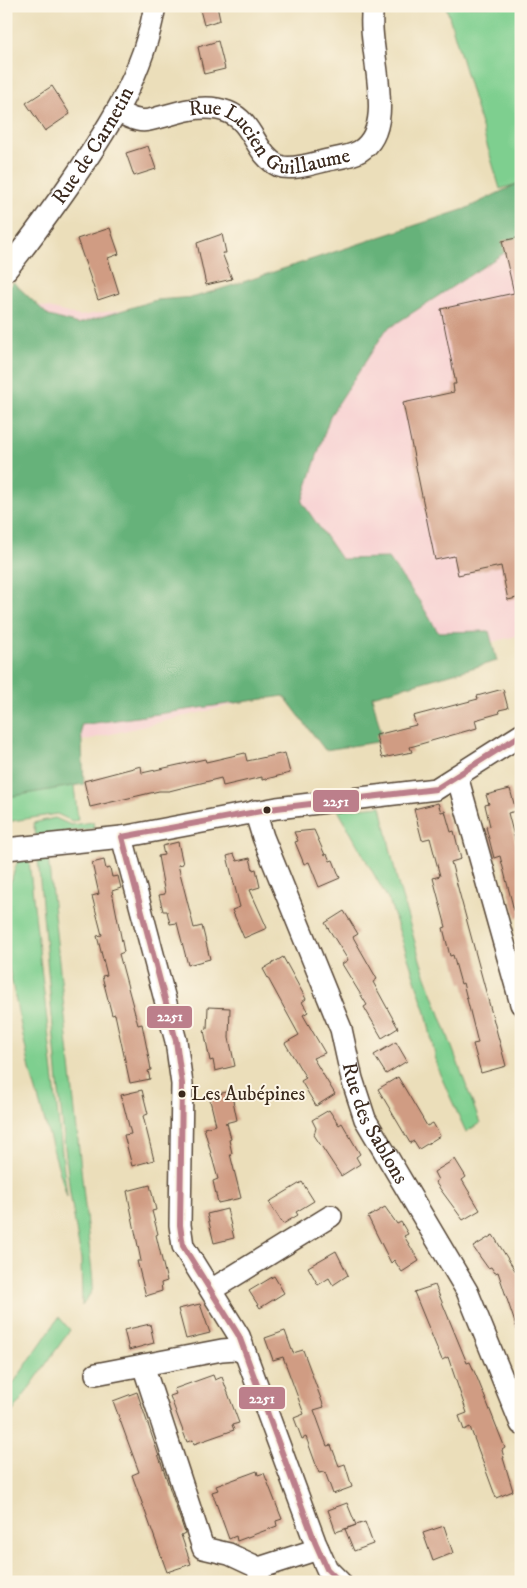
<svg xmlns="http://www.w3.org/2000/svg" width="527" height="1588" viewBox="0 0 527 1588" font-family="'IM FELL DW Pica',serif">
  <rect width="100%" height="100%" fill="#fcf5e5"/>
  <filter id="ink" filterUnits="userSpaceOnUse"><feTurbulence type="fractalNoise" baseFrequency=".02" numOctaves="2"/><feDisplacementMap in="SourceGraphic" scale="10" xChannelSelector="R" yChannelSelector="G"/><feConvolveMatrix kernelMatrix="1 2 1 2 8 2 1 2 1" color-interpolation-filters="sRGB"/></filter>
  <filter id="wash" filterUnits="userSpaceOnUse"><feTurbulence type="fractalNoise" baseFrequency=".0096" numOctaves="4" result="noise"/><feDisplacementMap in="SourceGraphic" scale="20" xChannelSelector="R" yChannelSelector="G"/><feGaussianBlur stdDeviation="1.12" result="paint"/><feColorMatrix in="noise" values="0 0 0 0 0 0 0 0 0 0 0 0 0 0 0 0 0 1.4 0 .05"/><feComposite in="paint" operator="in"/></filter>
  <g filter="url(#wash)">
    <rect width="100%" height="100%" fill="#ebdeba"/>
    <!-- built -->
    <path fill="#f7cfd1" d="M 521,200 L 521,635 L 45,750 L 6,297 L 80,316 L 233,292 Z"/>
    <!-- green -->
    <path fill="#7ecf8f" stroke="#5c7c56" d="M 446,6 L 521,6 L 521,183 L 500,189 Z
      M 6,708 L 66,719 L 78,820 L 72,821 L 57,814 L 6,822 Z
      M 381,806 L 397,880 L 421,963 L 480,1123 L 466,1132 L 438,1070 L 426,1013 L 390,903 L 338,810 Z
      M 55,818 L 71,825 L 93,822 L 94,828 L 36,835 L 33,823 Z
      M 48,857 L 93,1282 L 92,1291 L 82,1306 L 81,1259 L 70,1193 L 58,1083 L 38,859 Z
      M 18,860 L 29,861 L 67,1197 L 31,1074 L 6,954 L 6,895 Z
      M 59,1317 L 70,1330 L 6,1421 L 6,1394 Z"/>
    <!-- forest -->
    <path fill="#66b27a" stroke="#506e4c" d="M 521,182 L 521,242 L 386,330 L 330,416 L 302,502 L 341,559 L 388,558 L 420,602 L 438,632 L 489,631 L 497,661 L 372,696 L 383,741 L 325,750 L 284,696 L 81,725 L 84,784 L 8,797 L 6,291 L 13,282 L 49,316 L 78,324 L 156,300 L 195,297 L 240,283 L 465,209 Z"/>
    <g id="blocks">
      <!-- building -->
      <path fill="#d09c83" d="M 199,6 L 217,6 L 220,20 L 204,25 Z
        M 218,41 L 225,69 L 204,74 L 198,47 Z
        M 52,86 L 70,114 L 45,131 L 26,103 Z
        M 148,146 L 156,169 L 134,176 L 126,153 Z
        M 110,228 L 119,254 L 108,258 L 119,293 L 98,300 L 77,239 Z
        M 222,234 L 226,253 L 222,253 L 232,279 L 206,285 L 197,243 Z
        M 521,237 L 521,597 L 508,600 L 501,566 L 458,575 L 454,556 L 435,560 L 403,403 L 454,392 L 453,384 L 456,384 L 441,309 L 514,293 L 502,241 Z
        M 503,689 L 508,708 L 499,710 L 500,713 L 475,720 L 477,728 L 410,747 L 412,752 L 382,758 L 376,735 L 416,725 L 413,716 L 478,699 L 477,696 Z
        M 245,753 L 247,761 L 285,753 L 290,773 L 262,780 L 262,777 L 223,786 L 221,778 L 169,791 L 159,791 L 90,807 L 84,781 L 141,766 L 142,773 L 205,759 L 206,762 Z
        M 510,789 L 516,811 L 508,813 L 521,863 L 521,917 L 516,918 L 500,856 L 494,858 L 486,827 L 490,826 L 485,805 L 489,804 L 486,795 Z
        M 438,803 L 441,812 L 445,811 L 451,832 L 454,831 L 461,859 L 451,862 L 506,1066 L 481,1073 L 473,1044 L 478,1043 L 463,983 L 461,984 L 453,955 L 450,956 L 443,928 L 446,927 L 433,878 L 440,876 L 430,838 L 422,840 L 414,809 Z
        M 314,830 L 325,855 L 327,854 L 330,861 L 333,860 L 340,878 L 319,887 L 309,862 L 304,864 L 295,842 L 298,841 L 294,832 Z
        M 178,842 L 183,864 L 178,865 L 194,928 L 202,926 L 210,959 L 188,965 L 177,923 L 170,924 L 167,911 L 163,911 L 159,895 L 165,894 L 158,856 L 164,855 L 162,846 Z
        M 234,854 L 237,861 L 250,858 L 253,870 L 256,869 L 260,887 L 250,890 L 267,928 L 244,938 L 232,910 L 240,907 L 227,856 Z
        M 104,860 L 106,869 L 110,868 L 112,877 L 118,876 L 121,888 L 112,891 L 124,952 L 119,954 L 138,1025 L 142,1024 L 150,1064 L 151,1070 L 148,1071 L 150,1079 L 130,1083 L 115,1014 L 112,1015 L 102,976 L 107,975 L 97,936 L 102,935 L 92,896 L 99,894 L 92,863 Z
        M 344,911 L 358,934 L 353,937 L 377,979 L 373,982 L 398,1028 L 382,1038 L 364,1007 L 367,1005 L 342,964 L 348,960 L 325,923 Z
        M 283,957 L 306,999 L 302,1002 L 308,1012 L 303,1015 L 325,1053 L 313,1058 L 335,1094 L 316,1106 L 301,1081 L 306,1078 L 285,1043 L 299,1035 L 263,969 Z
        M 208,1007 L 230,1008 L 229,1038 L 235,1066 L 215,1071 L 213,1060 L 210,1061 L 204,1030 L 207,1029 Z
        M 396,1042 L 407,1061 L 386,1074 L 374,1055 Z
        M 398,1077 L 427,1126 L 433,1123 L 440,1136 L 419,1149 L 414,1141 L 410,1143 L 378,1089 Z
        M 142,1090 L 148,1114 L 143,1116 L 154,1160 L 132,1166 L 124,1135 L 131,1134 L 121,1095 Z
        M 231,1091 L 237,1120 L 225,1123 L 227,1123 L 231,1139 L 229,1140 L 232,1153 L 230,1154 L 241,1198 L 218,1203 L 213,1181 L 218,1179 L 204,1128 L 216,1125 L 209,1096 Z
        M 329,1110 L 339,1125 L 342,1123 L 360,1154 L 356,1157 L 360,1164 L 341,1176 L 314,1135 L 316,1128 L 312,1120 Z
        M 455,1159 L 466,1177 L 462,1180 L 480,1210 L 463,1220 L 435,1182 L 438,1180 L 434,1172 Z
        M 302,1182 L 314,1201 L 296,1212 L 298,1215 L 283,1224 L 269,1202 Z
        M 150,1185 L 156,1210 L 152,1211 L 158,1234 L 156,1235 L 167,1281 L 161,1283 L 162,1291 L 146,1296 L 137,1261 L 141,1261 L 127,1191 Z
        M 385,1207 L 397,1224 L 401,1222 L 408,1234 L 404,1236 L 419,1261 L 402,1272 L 394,1260 L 391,1263 L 368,1217 Z
        M 227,1209 L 234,1238 L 214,1243 L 207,1214 Z
        M 493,1235 L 521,1280 L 521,1332 L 518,1332 L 498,1272 L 495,1273 L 491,1267 L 488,1268 L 473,1247 Z
        M 336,1251 L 348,1275 L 333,1285 L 329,1278 L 318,1285 L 308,1267 Z
        M 274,1276 L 284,1293 L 260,1308 L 249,1291 Z
        M 435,1285 L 467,1363 L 470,1362 L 478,1380 L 505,1448 L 502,1450 L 504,1458 L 503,1458 L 513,1491 L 496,1498 L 470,1427 L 464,1430 L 459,1416 L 467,1413 L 448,1357 L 442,1360 L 414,1292 Z
        M 200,1304 L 210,1333 L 186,1339 L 178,1309 Z
        M 150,1324 L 154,1343 L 129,1350 L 124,1330 Z
        M 285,1331 L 293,1353 L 303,1350 L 324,1407 L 314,1410 L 327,1446 L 331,1445 L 339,1466 L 345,1464 L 352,1487 L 333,1494 L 325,1472 L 319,1473 L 306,1437 L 302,1439 L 294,1418 L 304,1414 L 283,1357 L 273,1360 L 265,1338 Z
        M 213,1375 L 215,1380 L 222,1377 L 239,1423 L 232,1425 L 234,1430 L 194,1444 L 193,1440 L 187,1442 L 170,1396 L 176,1394 L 174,1389 Z
        M 137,1392 L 185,1533 L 181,1535 L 191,1564 L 167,1572 L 132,1475 L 139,1472 L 113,1401 Z
        M 257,1471 L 258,1475 L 264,1473 L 282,1519 L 276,1521 L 277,1526 L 237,1541 L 236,1536 L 229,1539 L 212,1492 L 218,1490 L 216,1486 Z
        M 347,1503 L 356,1525 L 336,1532 L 328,1510 Z
        M 365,1522 L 373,1544 L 354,1551 L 345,1529 Z
        M 444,1526 L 453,1553 L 433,1561 L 423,1533 Z"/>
    </g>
  </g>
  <g filter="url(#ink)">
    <use href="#blocks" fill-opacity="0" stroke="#554535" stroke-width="1"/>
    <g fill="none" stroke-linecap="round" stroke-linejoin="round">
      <!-- minor casing -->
      <g stroke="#554535" stroke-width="24">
        <g id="minor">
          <path id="s1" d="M 117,111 C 124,115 131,119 138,120 C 146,122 153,119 161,117 C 183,111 205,103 228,112 C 254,122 255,155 279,166 C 291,171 315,163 328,160 C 338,158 352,156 360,151 C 400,126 365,47 373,6"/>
          <path id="s2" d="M 6,270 C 30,241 51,211 72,181 C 111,124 143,75 155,6"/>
          <path d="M 457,776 L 521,1004"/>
          <path id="s3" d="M 255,811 L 263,837 L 341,1029 L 352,1079 L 365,1119 L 467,1291 L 521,1424"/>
          <path d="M 122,837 L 176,1041 L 182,1084 L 180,1225 L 183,1246 L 239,1336 L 315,1542 L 327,1569 L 340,1582"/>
          <path d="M 6,849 L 122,837 L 277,808 L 436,789 L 521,735"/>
          <path d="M 211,1290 L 331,1216"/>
          <path d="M 143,1365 L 203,1548 L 229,1554 L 259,1568"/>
          <path d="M 96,1374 L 222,1350 L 235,1349 L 245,1353"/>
          <path d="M 259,1582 L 259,1568 L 318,1549"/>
        </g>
      </g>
      <!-- minor -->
      <use href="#minor" stroke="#fff" stroke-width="21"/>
      <!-- bus-1 casing -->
      <g stroke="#fcf5e5" stroke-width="10">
        <path id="bus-1" d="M 340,1582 L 327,1569 L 315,1542 L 239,1336 L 183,1246 L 180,1225 L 182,1084 L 176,1041 L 122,837 L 277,808 L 436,789 L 521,735"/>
      </g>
      <!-- bus-1 -->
      <use href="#bus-1" stroke="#bc7f8b" stroke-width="6"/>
    </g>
  </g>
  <!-- markers -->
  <g fill="#3b2a1e" stroke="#fcf5e5" stroke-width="2">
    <circle cx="267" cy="810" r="4.5"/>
    <circle cx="182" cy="1094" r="4.5"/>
  </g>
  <g text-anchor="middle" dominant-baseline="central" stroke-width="4" stroke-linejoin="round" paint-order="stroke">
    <!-- bus labels -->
    <g font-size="20" fill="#3b2a1e" stroke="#fcf5e5" text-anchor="start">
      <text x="191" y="1094">Les Aubépines</text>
    </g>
    <!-- street labels -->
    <g font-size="21" fill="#3b2a1e" stroke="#fcf5e5">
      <text stroke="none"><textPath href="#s1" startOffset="169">Rue Lucien Guillaume</textPath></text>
      <text stroke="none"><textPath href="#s2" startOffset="152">Rue de Carnetin</textPath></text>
      <text stroke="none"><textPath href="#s3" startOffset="335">Rue des Sablons</textPath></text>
    </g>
  </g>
  <g stroke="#fcf5e5" stroke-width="2">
    <rect x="312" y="789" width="48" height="24" rx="5" fill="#bc7f8b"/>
    <rect x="146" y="1005" width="47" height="24" rx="5" fill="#bc7f8b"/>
    <rect x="238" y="1386" width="48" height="24" rx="5" fill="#bc7f8b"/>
  </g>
  <g font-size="14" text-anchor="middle" font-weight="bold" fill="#fff">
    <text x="336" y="806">2251</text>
    <text x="170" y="1021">2251</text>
    <text x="262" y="1403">2251</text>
  </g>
  <!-- margin -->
  <rect width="527" height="1588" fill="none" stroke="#fcf5e5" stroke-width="25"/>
</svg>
